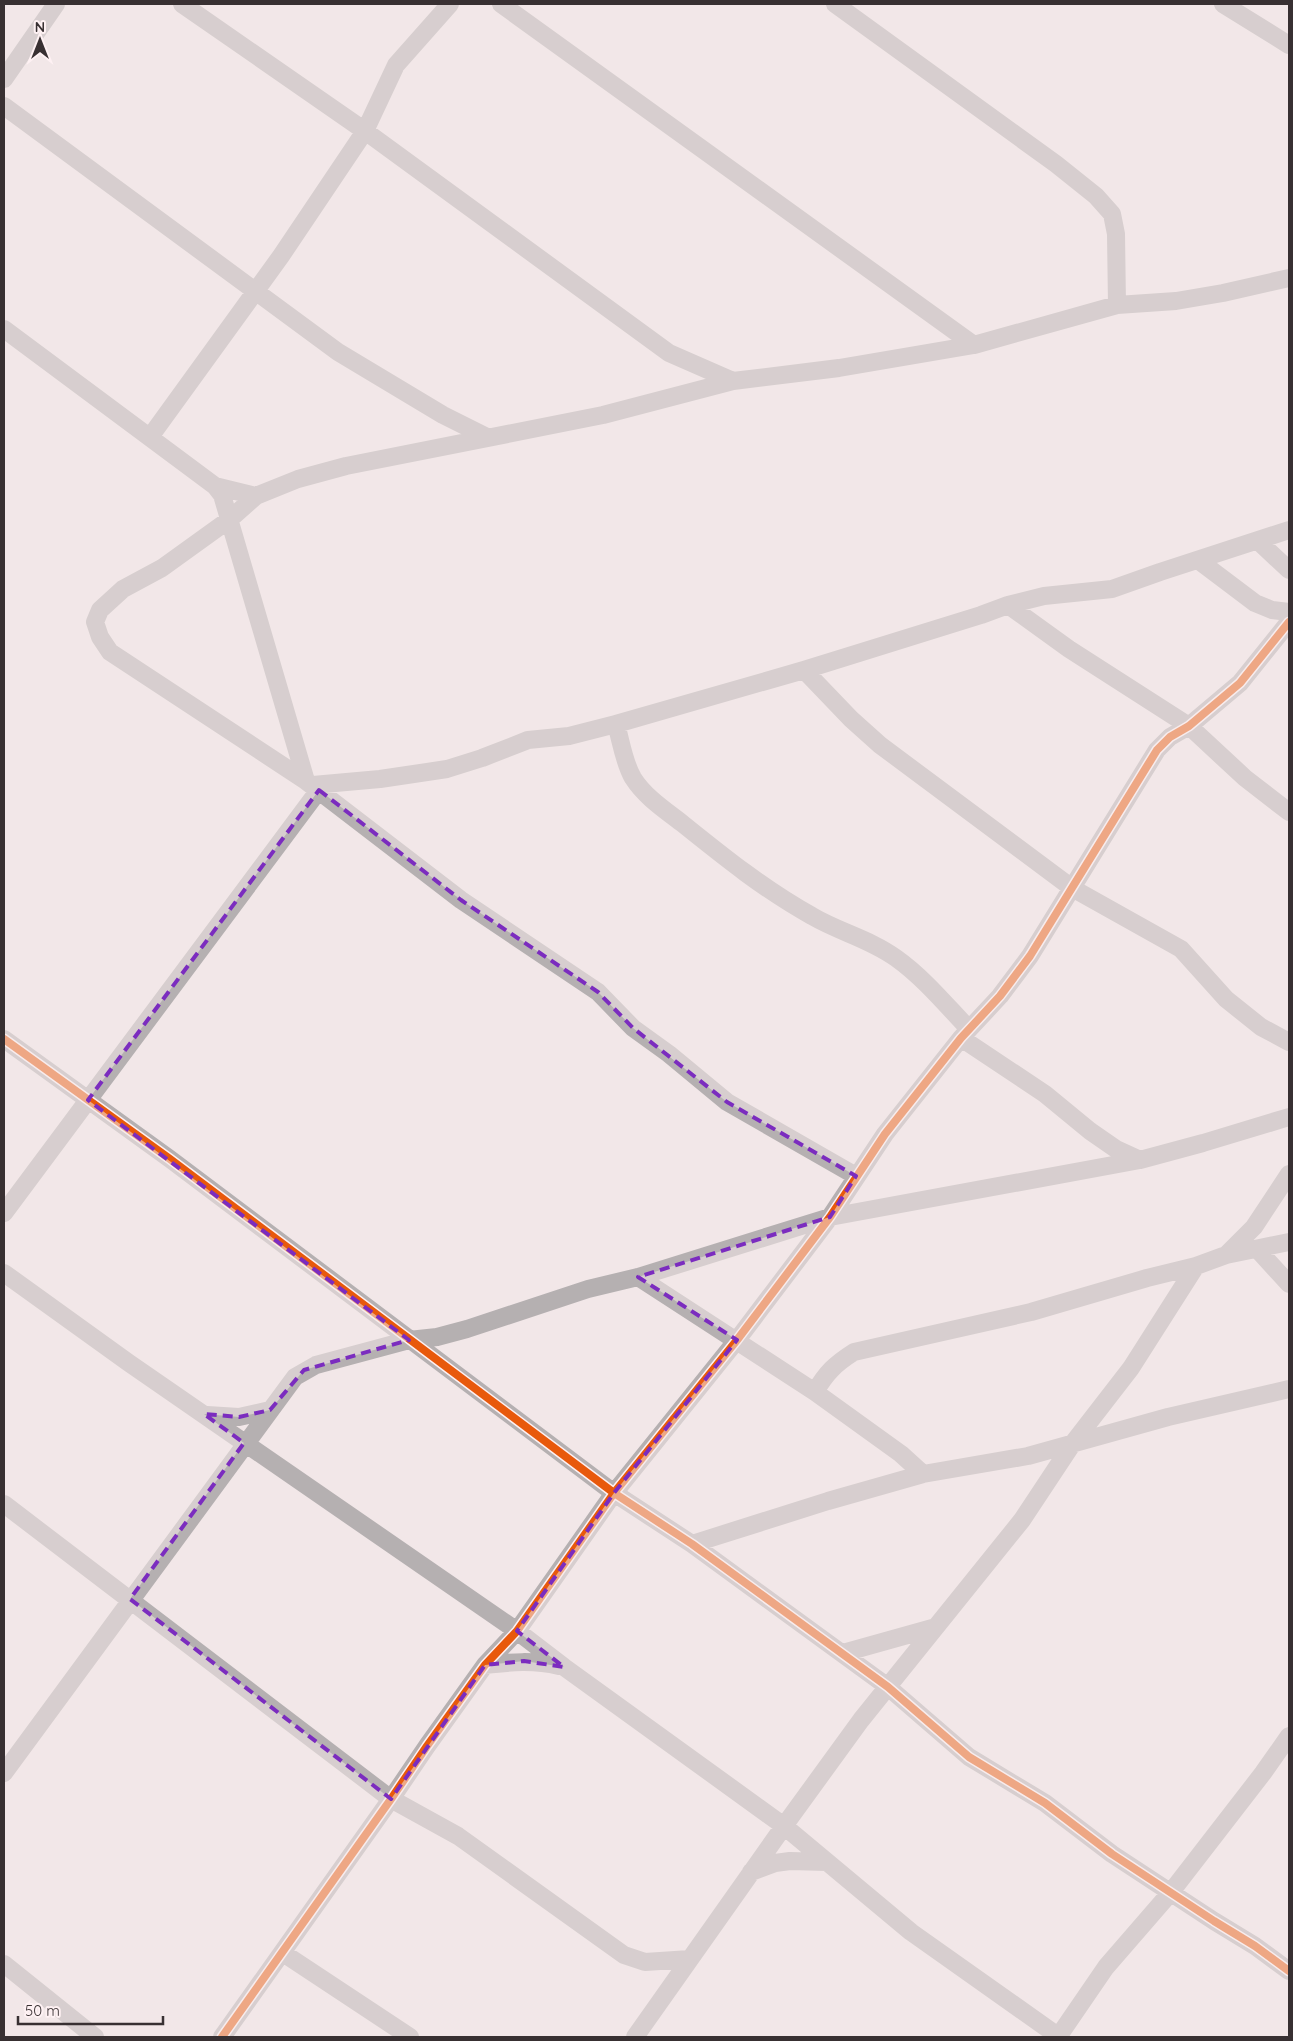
<svg xmlns="http://www.w3.org/2000/svg" width="1293" height="2041" viewBox="0 0 1293 2041" font-family="Quicksand,sans-serif">
  <rect width="100%" height="100%" fill="#f2e7e8"/>
  <g fill="none" stroke-linecap="round" stroke-linejoin="round">
    <!-- minor -->
    <path stroke="#b5b0b1" stroke-width="18" d="M 182,4 L 365,131 L 669,353 L 733,381 L 839,368 L 974,345 L 1117,305 L 1176,301 L 1223,293 L 1289,278
      M 501,4 L 974,345
      M 835,4 L 1056,164 L 1096,196 L 1112,214 L 1116,234 L 1117,305
      M 1223,4 L 1289,45
      M 4,79 L 56,4
      M 4,106 L 338,352 L 443,415 L 487,437
      M 4,329 L 215,486 L 222,495 L 306,781 L 461,900 L 598,992 L 633,1028 L 669,1054 L 727,1102 L 856,1176
      M 150,437 L 281,256 L 365,131 L 396,65 L 450,4
      M 215,486 L 256,496
      M 1258,541 L 1289,570
      M 1198,560 L 1255,603 L 1272,610 L 1289,612
      M 1008,605 L 1069,649 L 1189,726 L 1245,778 L 1289,812
      M 804,670 L 851,719 L 880,745 L 1072,888 L 1181,949 L 1226,999 L 1261,1027 L 1289,1042
      M 616,724 C 621,741 624,763 633,778 C 645,797 665,810 683,824 C 724,857 765,890 812,916 C 839,932 870,939 896,958 C 924,978 946,1005 969,1029
      M 306,781 L 110,652 L 100,637 L 95,622 L 100,610 L 123,589 L 162,568 L 230,519 L 256,496 L 298,479 L 346,466 L 603,415 L 733,381
      M 313,785 L 380,779 L 447,769 L 482,758 L 528,740 L 569,736 L 616,724 L 804,670 L 981,615 L 1008,605 L 1044,596 L 1112,589 L 1160,572 L 1289,530
      M 961,1038 L 1045,1094 L 1090,1131 L 1116,1149 L 1140,1160
      M 4,1039 L 170,1159 L 614,1493 L 692,1544 L 888,1687 L 969,1757 L 1045,1803 L 1112,1854 L 1214,1921 L 1255,1946 L 1289,1971
      M 4,1213 L 319,790
      M 1257,1249 L 1289,1284
      M 1226,1255 L 1289,1242
      M 4,1273 L 129,1363 L 517,1631 L 564,1667 L 784,1826 L 911,1932 L 1058,2036
      M 638,1277 L 815,1392 L 901,1454 L 923,1474
      M 815,1392 C 826,1373 835,1364 854,1352 L 1031,1312 L 1147,1278 L 1196,1266 L 1226,1255 L 1254,1227 L 1289,1174
      M 207,1415 L 239,1417 L 270,1410
      M 4,1504 L 391,1799 L 458,1836 L 624,1955 L 645,1962 L 690,1959
      M 692,1544 L 828,1501 L 923,1474 L 1028,1456 L 1168,1417 L 1289,1389
      M 843,1653 L 936,1627
      M 485,1665 C 511,1662 534,1660 559,1666
      M 4,1773 L 295,1377 L 316,1365 L 409,1340 L 437,1337 L 467,1329 L 588,1289 L 638,1277 L 830,1217 L 1140,1160 L 1203,1143 L 1289,1117
      M 751,1872 L 775,1863 L 790,1861 L 827,1862
      M 283,1953 L 410,2037
      M 4,1964 L 95,2037
      M 222,2037 L 391,1799 L 427,1746 L 485,1665 L 517,1631 L 614,1493 L 737,1340 L 830,1217 L 885,1134 L 961,1038 L 1000,996 L 1030,956 L 1157,750 L 1170,737 L 1189,726 L 1240,683 L 1289,622
      M 635,2037 L 784,1826 L 861,1720 L 1022,1520 L 1073,1443 L 1131,1368 L 1196,1266
      M 1058,2037 L 1106,1967 L 1171,1892 L 1263,1773 L 1289,1736"/>
    <!-- cycleway casing -->
    <g stroke="#fef1f3" stroke-width="11">
      <path id="cycleway" d="M 4,1039 L 170,1159 L 614,1493 L 692,1544 L 888,1687 L 969,1757 L 1045,1803 L 1112,1854 L 1214,1921 L 1255,1946 L 1289,1971
        M 222,2037 L 391,1799 L 427,1746 L 485,1665 L 517,1631 L 614,1493 L 737,1340 L 830,1217 L 885,1134 L 961,1038 L 1000,996 L 1030,956 L 1157,750 L 1170,737 L 1189,726 L 1240,683 L 1289,622"/>
    </g>
    <!-- cycleway -->
    <use href="#cycleway" stroke="#e8590c" stroke-width="8"/>
  </g>
  <!-- marked area -->
  <path d="M0 0H1293V2041H0ZM 319,790 L 461,900 L 598,992 L 633,1028 L 727,1102 L 856,1176 L 830,1217 L 638,1277 L 737,1340 L 614,1493 L 517,1631 L 564,1667 L 524,1661 L 485,1665 L 391,1799 L 130,1599 L 244,1443 L 204,1414 L 239,1417 L 270,1410 L 304,1370 L 409,1340 L 88,1100 Z" fill="#f2e7e8" fill-opacity=".55" fill-rule="evenodd"/>
  <path fill="none" stroke="#7b2cbf" stroke-width="4" stroke-dasharray="10 6" stroke-linejoin="round" d="M 319,790 L 461,900 L 598,992 L 633,1028 L 727,1102 L 856,1176 L 830,1217 L 638,1277 L 737,1340 L 614,1493 L 517,1631 L 564,1667 L 524,1661 L 485,1665 L 391,1799 L 130,1599 L 244,1443 L 204,1414 L 239,1417 L 270,1410 L 304,1370 L 409,1340 L 88,1100 Z"/>
  <!-- border -->
  <rect width="1293" height="2041" fill="none" stroke="#383032" stroke-width="10"/>
  <!-- north arrow -->
  <g transform="translate(40 40)" stroke="#fef1f3" stroke-width="4" paint-order="stroke">
  <path d="M0-4L9 19L0 12L-9 19Z" fill="#383032"/>
  <text y="-8" font-size="14" font-weight="bold" text-anchor="middle" fill="#383032">N</text>
  </g>
  <!-- scale -->
  <path d="M18 2016v8h145v-8" fill="none" stroke="#383032" stroke-width="2.5"/>
  <text x="25" y="2016" font-size="15" fill="#383032" stroke="#fef1f3" stroke-width="4" paint-order="stroke">50 m</text>
</svg>
